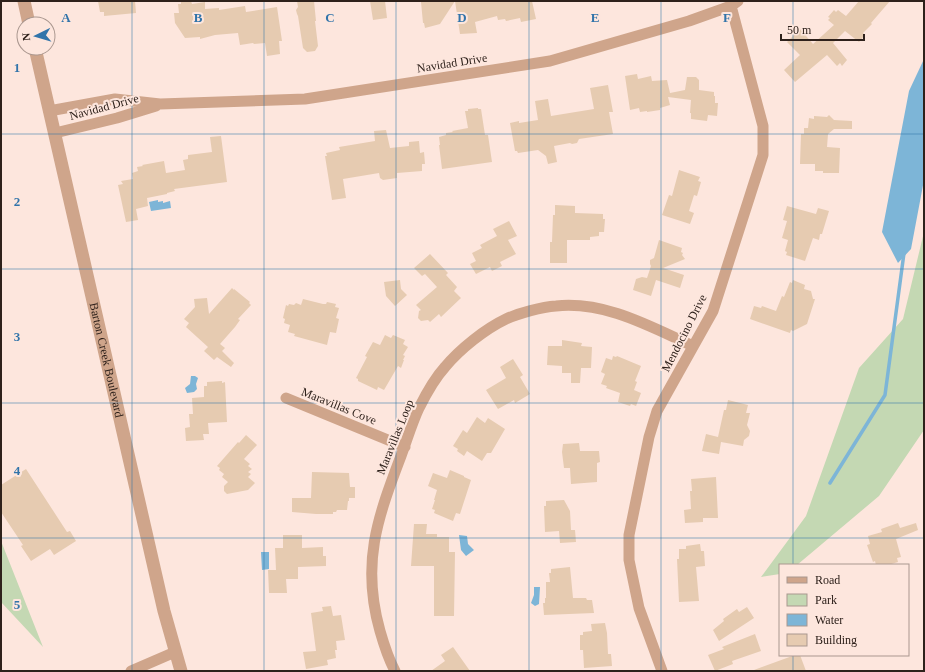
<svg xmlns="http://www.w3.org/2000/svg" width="925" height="672" viewBox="0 0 925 672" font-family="Georgia,serif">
  <rect width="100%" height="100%" fill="#fde6dd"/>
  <!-- green -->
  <path fill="#c4d8b3" d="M 924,232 L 924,430 L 879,496 L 797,565 L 780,565 L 780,574 L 761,577 L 806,516 L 859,368 L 903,319 Z
    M 1,541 L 43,647 L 1,602 Z"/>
  <!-- water -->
  <path fill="#7db5d7" d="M 924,59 L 924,180 L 911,249 L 898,263 L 882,232 L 909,91 Z
    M 158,200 L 158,202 L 163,201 L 163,203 L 170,201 L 171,208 L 151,211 L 149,202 Z
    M 191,376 L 195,376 L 198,378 L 196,384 L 197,389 L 194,392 L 187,393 L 185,388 L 190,384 Z
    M 459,535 L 467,536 L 468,544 L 474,550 L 466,556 L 461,550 Z
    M 261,552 L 269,552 L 269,569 L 262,570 Z
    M 534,587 L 540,587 L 539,604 L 535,606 L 531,603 L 534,595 Z"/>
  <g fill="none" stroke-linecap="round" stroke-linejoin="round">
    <!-- stream -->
    <path stroke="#7db5d7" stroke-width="3.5" d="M 830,483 L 885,395 L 904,253"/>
  </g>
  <!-- building -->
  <path fill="#e6cbb1" d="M 98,1 L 135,1 L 136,13 L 104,16 L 104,12 L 100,12 Z
    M 181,1 L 191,1 L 192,4 L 205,2 L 205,9 L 219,8 L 219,10 L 245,6 L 246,12 L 277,7 L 282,41 L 279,41 L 280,54 L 267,56 L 265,43 L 254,44 L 253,43 L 240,45 L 238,33 L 215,35 L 200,39 L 200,37 L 185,38 L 175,23 L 174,13 L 179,13 L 178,4 L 181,4 Z
    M 297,1 L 314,1 L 316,21 L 315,21 L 318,46 L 315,51 L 307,52 L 303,48 L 298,16 L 297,14 L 296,10 L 298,7 Z
    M 370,1 L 385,1 L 387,18 L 373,20 Z
    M 427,1 L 532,1 L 536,19 L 521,22 L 520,18 L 506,21 L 505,19 L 498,20 L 497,16 L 475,22 L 477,33 L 460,34 L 455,1 L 440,24 L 425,28 L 424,23 L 423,23 L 421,2 Z
    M 859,1 L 890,1 L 871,23 L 872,24 L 863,33 L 865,35 L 859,42 L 845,31 L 833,43 L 847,60 L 842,66 L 840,63 L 837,66 L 827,55 L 795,82 L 784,70 L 800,55 L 787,42 L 800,29 L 813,44 L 834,25 L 828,20 L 830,18 L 828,17 L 834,10 L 836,12 L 838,10 L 846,16 Z
    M 637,74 L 638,79 L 651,76 L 652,81 L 667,80 L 670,93 L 685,90 L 687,77 L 696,77 L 699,80 L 699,90 L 714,92 L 714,96 L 715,96 L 715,103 L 718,103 L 717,116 L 708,115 L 707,121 L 691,119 L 691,113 L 690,113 L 691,100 L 668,97 L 670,105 L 660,108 L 660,110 L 647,112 L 647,111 L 640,112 L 639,108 L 630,110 L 625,76 Z
    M 608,85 L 613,112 L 609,112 L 613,134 L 579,139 L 577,143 L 572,144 L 570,143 L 554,146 L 557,162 L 548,164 L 546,156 L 538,150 L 518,153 L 517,151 L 515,151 L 510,123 L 519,121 L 519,123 L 538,120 L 535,101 L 548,99 L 551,116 L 594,109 L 590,88 Z
    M 478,108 L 478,109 L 481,109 L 485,135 L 488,135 L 492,162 L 442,169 L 439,145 L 440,145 L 439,137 L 446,135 L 446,133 L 453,132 L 452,131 L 468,128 L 465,111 L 468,111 L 468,109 Z
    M 829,115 L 834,120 L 852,121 L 852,129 L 834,129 L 828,134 L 827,147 L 840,148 L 839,173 L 823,173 L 823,171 L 815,171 L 815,164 L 800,164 L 801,134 L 804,134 L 804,128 L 808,128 L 809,118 L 814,119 L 814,116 L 827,117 Z
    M 386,130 L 390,148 L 409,146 L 409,142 L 419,141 L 420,153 L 424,152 L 425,164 L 422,164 L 422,171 L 397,173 L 397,178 L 383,180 L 380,178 L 379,173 L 343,179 L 346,198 L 332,200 L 325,156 L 327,156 L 326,153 L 340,150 L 339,147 L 375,141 L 374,131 Z
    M 221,136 L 227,182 L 174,189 L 175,191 L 167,193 L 167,194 L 147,198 L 148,206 L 136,209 L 138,220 L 126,222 L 118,185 L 123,184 L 121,181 L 133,179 L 132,173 L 138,171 L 137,167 L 143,166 L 142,165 L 164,161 L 166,173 L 185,170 L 183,160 L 188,159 L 188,155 L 212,152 L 210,137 Z
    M 679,170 L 700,177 L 698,181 L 701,182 L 697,196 L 694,195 L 689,211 L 694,213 L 690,224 L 662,215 L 669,195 L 672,196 Z
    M 555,205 L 575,206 L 575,213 L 603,214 L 603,219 L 605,219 L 604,232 L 599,232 L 599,236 L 590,237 L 590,240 L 567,240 L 567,263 L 550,263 L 550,242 L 552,242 L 553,215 L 555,215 Z
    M 787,206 L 816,214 L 818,208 L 829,211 L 822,234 L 820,234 L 819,240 L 813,238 L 805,261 L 786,255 L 787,252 L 785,251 L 788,240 L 782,238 L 787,221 L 783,220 Z
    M 509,221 L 517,236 L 508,240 L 516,254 L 500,262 L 502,266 L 492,271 L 490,267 L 476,274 L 470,264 L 476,261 L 472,253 L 482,248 L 480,245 L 497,236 L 493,229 Z
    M 659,240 L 682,248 L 681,252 L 683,253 L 682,255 L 685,259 L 663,268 L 684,275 L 680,288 L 656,280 L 651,296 L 633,290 L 636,279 L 642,277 L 647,278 L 651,266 L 650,264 L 650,260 L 654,258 Z
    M 430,254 L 448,273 L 446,275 L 457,287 L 454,291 L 461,298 L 441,317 L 439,314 L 430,322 L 428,320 L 421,321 L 418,318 L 419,311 L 421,310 L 416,305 L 437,287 L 425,274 L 422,276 L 414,268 Z
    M 400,280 L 401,289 L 407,295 L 395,306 L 386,296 L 384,282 Z
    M 793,280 L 805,285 L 804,289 L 811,291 L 813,299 L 815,299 L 807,324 L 793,331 L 791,330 L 790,333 L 750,319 L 754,306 L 761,308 L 762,306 L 776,311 L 782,296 L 784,297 L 790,282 L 792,283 Z
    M 232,288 L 234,290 L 234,289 L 250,302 L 249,303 L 251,305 L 238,319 L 240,320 L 235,327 L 220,344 L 225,348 L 222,351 L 234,363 L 231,367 L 217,357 L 214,360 L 204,351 L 208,347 L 186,327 L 189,323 L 184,319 L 195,307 L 194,299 L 207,298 L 209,314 Z
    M 303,299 L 323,304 L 326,304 L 327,302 L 336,304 L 335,307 L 339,308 L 336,318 L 339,319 L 336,333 L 330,332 L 327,345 L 294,336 L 295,334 L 288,332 L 290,325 L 284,323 L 285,319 L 283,318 L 286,305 L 288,306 L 289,304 L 294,305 L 296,303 L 301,305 Z
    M 385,335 L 391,338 L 393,335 L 405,340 L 403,344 L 408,347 L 403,355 L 405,356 L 403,360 L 404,360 L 401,368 L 398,366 L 384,390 L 378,387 L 377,390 L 358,381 L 358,379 L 356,378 L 367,357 L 365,356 L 373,342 L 380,345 Z
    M 562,340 L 582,343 L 581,346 L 592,347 L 591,368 L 581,368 L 580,383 L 571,383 L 571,373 L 562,373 L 562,366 L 547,365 L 548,346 L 562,346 Z
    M 613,356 L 616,357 L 617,356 L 641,366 L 635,381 L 637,382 L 634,390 L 641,393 L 636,406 L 631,404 L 630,406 L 618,402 L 620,393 L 606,388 L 607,386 L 601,384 L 605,374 L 601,372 L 606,358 L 612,360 Z
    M 513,359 L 523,375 L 520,377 L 530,394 L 515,403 L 514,400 L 498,409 L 486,390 L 506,378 L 500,367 Z
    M 222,381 L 222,383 L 225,382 L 227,422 L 208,423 L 209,434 L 203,434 L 204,440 L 186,441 L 185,428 L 190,427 L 189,414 L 193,414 L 192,398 L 204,397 L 204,386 L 207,386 L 207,382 Z
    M 728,400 L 748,405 L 746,413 L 750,413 L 747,425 L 750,431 L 749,436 L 744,440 L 743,446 L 721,442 L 719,454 L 702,451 L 706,434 L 718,437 L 724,410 L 726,410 Z
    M 477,417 L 485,423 L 488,418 L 505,429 L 491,453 L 487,453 L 482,461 L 467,451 L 464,456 L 457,451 L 458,449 L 453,446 L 463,430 L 467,433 Z
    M 246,435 L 257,445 L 244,459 L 250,464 L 248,466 L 252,469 L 248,472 L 251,474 L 248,477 L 255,483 L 248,490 L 227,494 L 224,491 L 224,486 L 228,482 L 222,477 L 224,474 L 219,470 L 220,468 L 217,466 L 238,442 L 239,443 Z
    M 579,443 L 580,451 L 599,451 L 600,462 L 597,463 L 597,482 L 571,484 L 570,468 L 564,468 L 562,452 L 563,444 Z
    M 26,469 L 67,532 L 70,531 L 76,541 L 54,555 L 50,549 L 31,561 L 21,546 L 23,545 L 1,512 L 1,485 Z
    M 450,470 L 464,476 L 464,477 L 471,480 L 460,514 L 456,513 L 453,521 L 434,513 L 435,510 L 432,509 L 435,500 L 434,500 L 437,490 L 428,486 L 433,473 L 447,478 Z
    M 312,472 L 349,473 L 350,487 L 355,487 L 355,498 L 349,498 L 349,501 L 348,501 L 347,510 L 337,510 L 336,512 L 333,512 L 333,514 L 316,514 L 292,512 L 292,498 L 311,498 Z
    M 716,477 L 718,518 L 703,518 L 703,522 L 685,523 L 684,510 L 691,509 L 690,491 L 692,491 L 691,479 Z
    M 564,500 L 570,511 L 571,530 L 575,530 L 576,542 L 560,543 L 559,531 L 545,532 L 544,506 L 546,506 L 546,501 Z
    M 898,523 L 900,528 L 916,523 L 918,530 L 896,539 L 901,557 L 897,558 L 898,562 L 888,565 L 876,565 L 875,561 L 873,562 L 867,545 L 870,544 L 868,536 L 882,532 L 881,529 Z
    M 414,524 L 427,524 L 426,534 L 437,534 L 437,537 L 449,537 L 449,552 L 455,552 L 454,616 L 434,616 L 434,566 L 411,566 Z
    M 283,535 L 302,535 L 302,548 L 323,547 L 323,556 L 326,556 L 326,566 L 298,567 L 298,579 L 286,579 L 287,593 L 269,593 L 268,570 L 276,570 L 275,548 L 283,548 Z
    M 700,544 L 701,551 L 704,551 L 705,566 L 696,567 L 699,601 L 679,602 L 677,559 L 679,559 L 679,549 L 686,549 L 686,546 Z
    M 570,567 L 573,598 L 586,598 L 587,600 L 592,600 L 594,613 L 544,615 L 543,603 L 545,603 L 545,598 L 546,598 L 546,582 L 550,582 L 549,573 L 551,573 L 551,569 Z
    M 331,606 L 333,616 L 341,615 L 345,640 L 336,641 L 337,650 L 335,650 L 336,658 L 327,660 L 328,665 L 306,669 L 303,652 L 316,651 L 311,613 L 323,611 L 322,607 Z
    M 747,607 L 754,618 L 719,641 L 713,630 L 724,621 L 723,619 L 737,609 L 739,612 Z
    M 605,623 L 607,633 L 608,654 L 611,654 L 612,666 L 584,668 L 583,650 L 580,650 L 580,635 L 583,635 L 583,632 L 592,631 L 591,624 Z
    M 755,634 L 761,651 L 732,661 L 733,664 L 715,671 L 708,655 L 724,649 L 722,647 Z
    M 453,647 L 470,671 L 431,671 L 445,661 L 441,655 Z
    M 795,655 L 800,655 L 806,671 L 754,671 L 754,670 Z"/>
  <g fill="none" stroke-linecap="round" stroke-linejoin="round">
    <!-- minor -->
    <path stroke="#cfa58b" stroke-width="11" d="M 49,111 L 115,99 L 160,104 L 305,99 L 550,61 L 689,21 L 731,6 L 738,1
      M 55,133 L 117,118 L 156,106
      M 286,398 L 405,447
      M 131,671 L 175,652
      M 395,671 C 388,658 384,645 380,631 C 361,564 377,519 401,456 C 407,440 412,423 419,408 C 426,394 435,378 445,367 C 460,349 485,329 506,319 C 519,313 542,307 556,306 C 605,301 649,326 693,346
      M 662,671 L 639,608 L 629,560 L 629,535 L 649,437 L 657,411 L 713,311 L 763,155 L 763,126 L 731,6"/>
    <!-- tertiary -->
    <g stroke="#cfa58b" stroke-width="13">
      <path d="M 24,1 L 29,24"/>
      <path id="s1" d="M 35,48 L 164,611 L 181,671"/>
    </g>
  </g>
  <!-- grid -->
  <path fill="none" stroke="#3174aa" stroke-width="1" stroke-opacity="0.55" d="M 132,1 L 132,671M 264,1 L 264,671M 396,1 L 396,671M 529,1 L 529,671M 661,1 L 661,671M 793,1 L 793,565M 1,134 L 924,134M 1,269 L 924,269M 1,403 L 924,403M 1,538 L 924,538M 793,655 L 793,671"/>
  <g text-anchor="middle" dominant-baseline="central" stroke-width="4" stroke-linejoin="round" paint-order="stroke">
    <!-- street labels -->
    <g font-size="12" fill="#2e211b" stroke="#fde6dd">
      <text transform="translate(452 63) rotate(-9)">Navidad Drive</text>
      <text transform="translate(104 107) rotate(-15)">Navidad Drive</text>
      <text transform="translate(684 333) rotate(-63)">Mendocino Drive</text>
      <text stroke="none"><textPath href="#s1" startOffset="320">Barton Creek Boulevard</textPath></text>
      <text transform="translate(339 406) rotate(22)">Maravillas Cove</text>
      <text transform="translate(395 437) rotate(-68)">Maravillas Loop</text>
    </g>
  </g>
  <g font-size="13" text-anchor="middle" font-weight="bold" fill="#3174aa" stroke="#fde6dd" stroke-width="4" stroke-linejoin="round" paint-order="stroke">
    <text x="66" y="22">A</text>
    <text x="198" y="22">B</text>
    <text x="330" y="22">C</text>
    <text x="462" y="22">D</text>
    <text x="595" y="22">E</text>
    <text x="727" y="22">F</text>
    <text x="17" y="72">1</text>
    <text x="17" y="206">2</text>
    <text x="17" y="341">3</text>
    <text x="17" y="475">4</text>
    <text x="17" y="609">5</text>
  </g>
  <!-- border -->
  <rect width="925" height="672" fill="none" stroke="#2e211b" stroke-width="4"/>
  <!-- legend -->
  <rect x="779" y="564" width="130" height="92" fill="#fde6dd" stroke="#aa978f"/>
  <rect x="787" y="577" width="20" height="6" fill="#cfa58b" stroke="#aa978f"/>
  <text x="815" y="584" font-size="12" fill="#2e211b">Road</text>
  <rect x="787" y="594" width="20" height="12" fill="#c4d8b3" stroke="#aa978f"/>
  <text x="815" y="604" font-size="12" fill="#2e211b">Park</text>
  <rect x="787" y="614" width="20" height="12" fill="#7db5d7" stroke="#aa978f"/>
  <text x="815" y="624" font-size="12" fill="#2e211b">Water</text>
  <rect x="787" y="634" width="20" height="12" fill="#e6cbb1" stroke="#aa978f"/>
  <text x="815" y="644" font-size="12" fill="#2e211b">Building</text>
  <!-- north arrow -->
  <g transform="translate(36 36) rotate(265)"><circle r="19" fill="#fde6dd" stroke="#aa978f"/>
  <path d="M0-3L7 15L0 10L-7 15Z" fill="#3174aa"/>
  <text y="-6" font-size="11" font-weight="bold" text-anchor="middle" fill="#2e211b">N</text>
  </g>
  <!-- scale -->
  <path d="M781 34v6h83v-6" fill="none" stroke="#2e211b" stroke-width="2"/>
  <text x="787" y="34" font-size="12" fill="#2e211b" stroke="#fde6dd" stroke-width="3" paint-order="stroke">50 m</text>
</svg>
